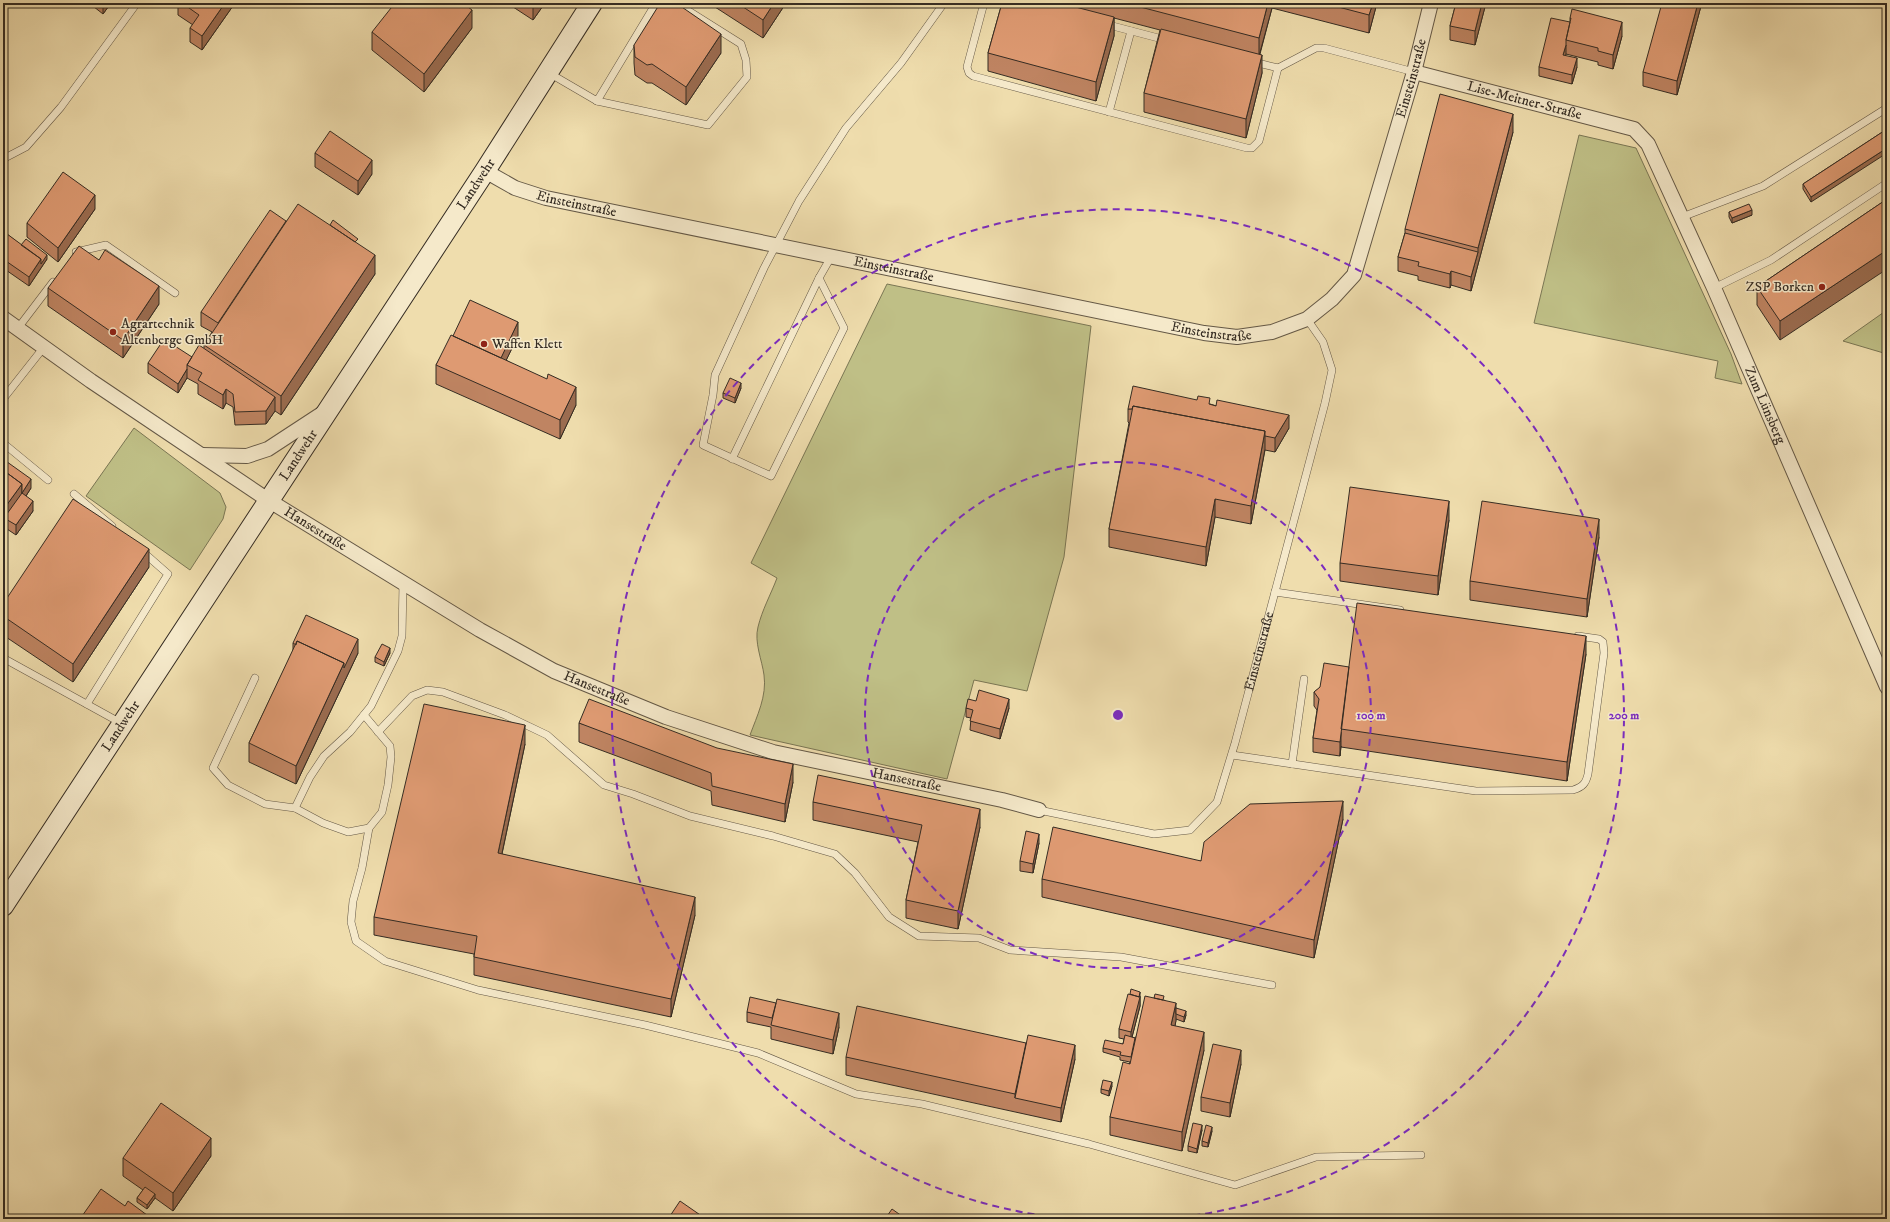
<svg xmlns="http://www.w3.org/2000/svg" width="1890" height="1222" viewBox="0 0 1890 1222" font-family="'IM FELL DW Pica',serif">
  <rect width="100%" height="100%" fill="#efddad"/>
  <filter id="stains"><feTurbulence type="fractalNoise" baseFrequency=".005" numOctaves="4"/><feColorMatrix values="0 0 0 0 .2 0 0 0 0 .09 0 0 0 0 .02 0 0 0 .5 -.17"/></filter>
  <radialGradient id="worn" r=".72"><stop offset=".6" stop-color="#630" stop-opacity="0"/><stop offset="1" stop-color="#630" stop-opacity=".3"/></radialGradient>
  <!-- green -->
  <path fill="#bfbf86" stroke="#7a7654" d="M 1579,135 L 1636,148 L 1731,354 L 1742,384 L 1715,378 L 1718,361 L 1534,323 Z
    M 887,284 L 1091,326 L 1064,557 L 1027,691 L 974,680 L 947,779 L 750,735 C 757,716 767,696 764,675 C 762,660 754,642 758,627 C 762,610 771,594 777,578 L 751,563 Z
    M 1887,310 L 1887,354 L 1843,341 Z
    M 134,428 L 220,493 L 226,507 L 223,519 L 190,570 L 86,496 Z"/>
  <g fill="none" stroke-linecap="round" stroke-linejoin="round">
    <!-- service casing -->
    <g stroke="#645846" stroke-width="8">
      <g id="service">
        <path d="M 984,3 L 967,67 L 969,73 L 973,76 L 1247,148 L 1252,148 L 1259,141 L 1278,68 L 1254,62"/>
        <path d="M 1105,24 L 1166,40"/>
        <path d="M 1278,68 L 1316,48 L 1324,48 L 1414,72"/>
        <path d="M 549,73 L 597,101 L 656,3"/>
        <path d="M 597,101 L 708,125 L 747,77 L 746,60 L 741,44 L 676,3"/>
        <path d="M 1109,112 L 1131,31"/>
        <path d="M 3,159 L 26,147 L 61,107 L 137,3"/>
        <path d="M 1682,217 L 1763,186 L 1887,108"/>
        <path d="M 76,252 L 106,245 L 175,293"/>
        <path d="M 831,257 L 819,278 L 844,328 L 771,476 L 703,445 L 713,395 L 715,375 L 764,268 L 799,201 L 846,128 L 901,63 L 944,3"/>
        <path d="M 1714,288 L 1771,260 L 1887,183"/>
        <path d="M 18,328 L 53,282"/>
        <path d="M 3,399 L 44,347"/>
        <path d="M 3,443 L 48,480"/>
        <path d="M 732,459 L 819,278"/>
        <path d="M 74,494 L 112,526"/>
        <path d="M 1275,592 L 1400,610"/>
        <path d="M 3,658 L 121,723"/>
        <path d="M 255,678 L 213,768 L 228,785 L 265,804 L 295,808 L 310,777 L 324,756 L 350,732 L 371,706 L 398,651 L 402,636 L 403,583"/>
        <path d="M 87,704 L 168,574 L 143,552"/>
        <path d="M 378,732 L 412,696 L 427,690 L 443,692 L 505,715 L 547,735 L 604,785 L 633,794 L 690,816 L 773,836 L 835,854 L 855,873 L 889,917 L 919,936 L 979,938 L 1010,950 L 1121,957 L 1272,985"/>
        <path d="M 1232,755 L 1476,791 L 1573,790 C 1583,787 1586,783 1588,774 L 1604,653 L 1603,642 L 1599,639 L 1578,636"/>
        <path d="M 1292,764 L 1304,679"/>
        <path d="M 295,808 L 323,823 L 348,832 L 369,828 L 382,812 L 388,785 L 391,757 L 390,746 L 364,715"/>
        <path id="s1" d="M 1039,810 L 1154,834 L 1190,830 L 1217,802 L 1235,743 L 1325,403 L 1332,370 L 1323,342 L 1307,319"/>
        <path d="M 369,828 L 362,868 L 353,901 L 351,922 L 356,941 L 385,961 L 478,990 L 645,1025 L 758,1053 L 856,1094 L 922,1104 L 1089,1144 L 1235,1185 L 1316,1157 L 1421,1155"/>
      </g>
    </g>
    <!-- minor casing -->
    <g stroke="#645846" stroke-width="16">
      <g id="minor">
        <path id="s2" d="M 1414,72 L 1634,129 L 1648,144 L 1714,288 L 1887,687"/>
        <path id="s3" d="M 485,171 L 515,188 L 546,198 L 1204,333 L 1237,337 L 1272,332 L 1307,319 L 1332,299 L 1354,275 L 1414,72 L 1431,3"/>
        <path id="s4" d="M 3,318 L 91,381 L 268,500 L 480,630 L 554,671 L 666,717 L 773,752 L 1002,800 L 1039,810"/>
        <path d="M 202,455 L 247,456 L 268,449 L 323,413"/>
      </g>
    </g>
    <!-- secondary casing -->
    <g stroke="#352c23" stroke-width="22">
      <g id="secondary">
        <path id="s5" d="M 3,906 L 485,171 L 592,3"/>
      </g>
    </g>
    <!-- service -->
    <use href="#service" stroke="#f5e9ca" stroke-width="7"/>
    <!-- minor -->
    <use href="#minor" stroke="#f5e9ca" stroke-width="14"/>
    <!-- secondary -->
    <use href="#secondary" stroke="#f5e9ca" stroke-width="20"/>
  </g>
  <!-- wall -->
  <path fill="#bf8462" stroke="#352c23" d="M 89,3 L 111,3 L 103,14 Z
    M 178,3 L 235,3 L 202,50 L 190,42 L 190,28 L 193,25 L 178,15 Z
    M 507,3 L 545,3 L 533,20 Z
    M 715,3 L 786,3 L 763,38 L 715,7 Z
    M 1002,3 L 1377,3 L 1369,33 L 1272,8 L 1260,54 L 1262,73 L 1246,138 L 1144,112 L 1144,93 L 1160,30 L 1114,18 L 1114,36 L 1096,101 L 988,71 L 988,53 Z
    M 1456,3 L 1486,3 L 1475,45 L 1450,40 L 1450,26 Z
    M 1701,3 L 1701,6 L 1677,95 L 1643,86 L 1643,72 Z
    M 1570,18 L 1622,36 L 1613,69 L 1598,65 L 1598,62 L 1566,54 L 1565,56 L 1577,67 L 1572,84 L 1539,76 L 1539,67 L 1570,22 Z
    M 472,28 L 424,92 L 372,50 L 372,32 Z
    M 634,45 L 721,53 L 686,105 L 652,83 L 647,83 L 635,75 L 634,63 Z
    M 1887,129 L 1811,202 L 1803,189 L 1803,184 Z
    M 1513,132 L 1471,291 L 1451,285 L 1450,288 L 1418,280 L 1418,276 L 1398,271 L 1398,257 L 1405,233 L 1405,229 Z
    M 315,153 L 372,174 L 358,195 L 315,167 Z
    M 1887,199 L 1780,340 L 1757,305 L 1757,287 Z
    M 95,209 L 58,262 L 27,237 L 27,223 Z
    M 1729,212 L 1752,215 L 1732,223 L 1729,217 Z
    M 286,221 L 358,244 L 375,274 L 281,415 L 275,411 L 266,424 L 235,425 L 233,407 L 226,403 L 223,409 L 198,394 L 198,384 L 187,378 L 178,393 L 148,373 L 148,363 L 192,357 L 204,348 L 204,345 L 212,332 L 201,326 L 201,312 Z
    M 3,231 L 21,245 L 47,259 L 29,286 L 3,268 Z
    M 48,288 L 159,304 L 123,358 L 48,306 Z
    M 453,336 L 518,336 L 506,360 L 576,405 L 560,439 L 436,384 L 436,365 Z
    M 741,388 L 735,403 L 723,398 L 723,393 Z
    M 1210,404 L 1289,428 L 1275,452 L 1265,450 L 1251,524 L 1215,517 L 1206,566 L 1109,547 L 1109,529 L 1129,423 L 1128,422 L 1128,409 Z
    M 3,459 L 31,488 L 26,496 L 33,511 L 16,535 L 4,527 Z
    M 1449,520 L 1438,595 L 1340,581 L 1340,563 Z
    M 1599,537 L 1587,617 L 1470,600 L 1470,581 Z
    M 149,567 L 73,682 L 3,635 L 3,604 Z
    M 293,643 L 358,653 L 296,784 L 249,762 L 249,743 L 293,651 Z
    M 390,653 L 384,666 L 375,662 L 375,657 Z
    M 1586,654 L 1567,781 L 1341,747 L 1341,746 L 1340,756 L 1313,752 L 1313,738 L 1317,710 L 1314,706 L 1314,692 L 1349,667 Z
    M 966,708 L 1009,708 L 1000,739 L 970,730 L 971,718 L 966,717 Z
    M 579,723 L 793,782 L 785,822 L 712,805 L 711,791 L 579,742 Z
    M 525,744 L 502,854 L 695,915 L 671,1017 L 474,975 L 474,954 L 374,935 L 374,917 Z
    M 813,802 L 980,827 L 958,929 L 906,918 L 906,900 L 918,842 L 813,820 Z
    M 1343,819 L 1314,958 L 1042,897 L 1042,879 L 1201,861 Z
    M 1039,843 L 1033,873 L 1020,871 L 1020,861 Z
    M 1140,996 L 1140,1006 L 1132,1037 L 1135,1038 L 1164,1000 L 1176,1008 L 1186,1015 L 1184,1022 L 1176,1019 L 1175,1026 L 1204,1050 L 1182,1151 L 1110,1135 L 1110,1117 L 1130,1062 L 1120,1060 L 1120,1057 L 1103,1052 L 1103,1048 L 1123,1044 L 1124,1039 L 1119,1038 L 1119,1029 Z
    M 747,1012 L 839,1027 L 833,1054 L 771,1039 L 771,1027 L 747,1022 Z
    M 1026,1048 L 1075,1059 L 1061,1122 L 846,1075 L 846,1057 Z
    M 1241,1064 L 1230,1117 L 1201,1111 L 1201,1097 Z
    M 1112,1086 L 1109,1096 L 1101,1093 L 1101,1089 Z
    M 1202,1130 L 1197,1153 L 1188,1151 L 1188,1146 Z
    M 1212,1131 L 1208,1147 L 1202,1146 L 1202,1141 Z
    M 211,1156 L 173,1211 L 155,1198 L 147,1209 L 137,1202 L 137,1198 L 143,1190 L 123,1176 L 123,1158 Z"/>
  <!-- shaded-wall -->
  <path fill="#9b6c50" stroke="#352c23" d="M 103,3 L 111,3 L 103,14 Z
    M 225,3 L 235,3 L 202,50 L 202,36 Z
    M 536,3 L 545,3 L 533,20 L 533,6 Z
    M 774,3 L 786,3 L 763,38 L 763,20 Z
    M 1268,3 L 1272,3 L 1272,8 L 1259,56 L 1259,38 Z
    M 1373,3 L 1377,3 L 1369,33 L 1369,15 Z
    M 1482,3 L 1486,3 L 1475,45 L 1475,31 Z
    M 1698,3 L 1701,3 L 1701,6 L 1677,95 L 1677,81 Z
    M 472,10 L 472,28 L 424,92 L 424,74 Z
    M 1114,17 L 1114,36 L 1096,101 L 1096,82 Z
    M 1622,22 L 1622,36 L 1613,69 L 1613,55 Z
    M 721,34 L 721,53 L 686,105 L 686,87 Z
    M 1566,45 L 1566,54 L 1563,64 L 1563,55 Z
    M 1262,55 L 1262,73 L 1246,138 L 1246,119 Z
    M 1577,58 L 1577,67 L 1572,84 L 1572,75 Z
    M 1513,114 L 1513,132 L 1471,291 L 1471,277 L 1478,252 L 1478,248 Z
    M 1887,148 L 1887,153 L 1811,202 L 1811,197 Z
    M 372,160 L 372,174 L 358,195 L 358,181 Z
    M 95,195 L 95,209 L 58,262 L 58,248 Z
    M 1752,210 L 1752,215 L 1732,223 L 1732,218 Z
    M 1887,250 L 1887,269 L 1780,340 L 1780,321 Z
    M 47,255 L 47,259 L 29,286 L 29,277 L 41,259 Z
    M 375,255 L 375,274 L 281,415 L 281,396 Z
    M 1451,271 L 1451,285 L 1450,288 L 1450,274 Z
    M 159,286 L 159,304 L 123,358 L 123,340 Z
    M 518,322 L 518,336 L 499,375 L 499,361 Z
    M 187,369 L 187,378 L 178,393 L 178,384 Z
    M 741,383 L 741,388 L 735,403 L 735,398 Z
    M 576,387 L 576,405 L 560,439 L 560,420 Z
    M 226,389 L 226,403 L 223,409 L 223,395 Z
    M 275,397 L 275,411 L 266,424 L 266,411 Z
    M 1289,415 L 1289,428 L 1275,452 L 1275,438 Z
    M 1265,431 L 1265,449 L 1251,524 L 1251,506 Z
    M 31,479 L 31,488 L 22,502 L 22,493 Z
    M 22,484 L 22,502 L 4,518 L 3,528 L 3,510 Z
    M 1215,499 L 1215,517 L 1206,566 L 1206,547 Z
    M 33,501 L 33,511 L 16,535 L 16,525 Z
    M 1449,501 L 1449,520 L 1438,595 L 1438,576 Z
    M 1599,519 L 1599,537 L 1587,617 L 1587,599 Z
    M 149,549 L 149,567 L 73,682 L 73,664 Z
    M 1586,636 L 1586,654 L 1567,781 L 1567,762 Z
    M 358,639 L 358,653 L 296,784 L 296,766 L 344,663 Z
    M 390,648 L 390,653 L 384,666 L 384,662 Z
    M 1009,699 L 1009,708 L 1000,739 L 1000,729 Z
    M 525,725 L 525,744 L 498,872 L 498,853 Z
    M 1341,732 L 1341,746 L 1340,756 L 1340,742 Z
    M 793,764 L 793,782 L 785,822 L 785,804 Z
    M 1343,801 L 1343,819 L 1314,958 L 1314,940 Z
    M 980,809 L 980,827 L 958,929 L 958,911 Z
    M 1039,834 L 1039,843 L 1033,873 L 1033,864 Z
    M 695,897 L 695,915 L 671,1017 L 671,999 Z
    M 1140,992 L 1140,1006 L 1131,1041 L 1131,1032 Z
    M 1176,1003 L 1176,1021 L 1171,1043 L 1171,1025 Z
    M 1186,1011 L 1186,1015 L 1184,1022 L 1184,1017 Z
    M 839,1013 L 839,1027 L 833,1054 L 833,1040 Z
    M 1204,1032 L 1204,1050 L 1182,1151 L 1182,1132 Z
    M 1026,1043 L 1026,1061 L 1015,1098 L 1015,1094 Z
    M 1075,1045 L 1075,1059 L 1061,1122 L 1061,1108 Z
    M 1241,1050 L 1241,1064 L 1230,1117 L 1230,1103 Z
    M 1112,1082 L 1112,1086 L 1109,1096 L 1109,1091 Z
    M 1202,1125 L 1202,1130 L 1197,1153 L 1197,1149 Z
    M 1212,1127 L 1212,1131 L 1208,1147 L 1208,1143 Z
    M 211,1138 L 211,1156 L 173,1211 L 173,1193 Z
    M 155,1194 L 155,1198 L 147,1209 L 147,1205 Z"/>
  <!-- building -->
  <path fill="#de9a72" stroke="#352c23" d="M 182,3 L 225,3 L 202,36 L 190,28 L 199,15 Z
    M 395,3 L 463,3 L 472,10 L 424,74 L 372,32 Z
    M 528,3 L 536,3 L 533,6 Z
    M 666,3 L 676,3 L 721,34 L 686,87 L 652,64 L 647,65 L 635,57 L 634,45 L 659,5 Z
    M 737,3 L 774,3 L 763,20 Z
    M 1002,3 L 1060,3 L 1114,17 L 1096,82 L 988,53 Z
    M 1125,3 L 1268,3 L 1259,38 Z
    M 1323,3 L 1373,3 L 1369,15 Z
    M 1456,3 L 1482,3 L 1475,31 L 1450,26 Z
    M 1662,3 L 1698,3 L 1677,81 L 1643,72 Z
    M 1572,9 L 1622,22 L 1613,55 L 1598,51 L 1598,48 L 1566,40 L 1571,18 L 1570,18 Z
    M 1551,18 L 1570,22 L 1566,40 L 1566,45 L 1563,55 L 1577,58 L 1572,75 L 1539,67 Z
    M 1161,29 L 1262,55 L 1246,119 L 1144,93 Z
    M 1440,94 L 1513,114 L 1478,248 L 1405,229 Z
    M 1887,129 L 1887,148 L 1811,197 L 1803,184 Z
    M 330,131 L 372,160 L 358,181 L 315,153 Z
    M 63,172 L 95,195 L 58,248 L 27,223 Z
    M 1887,199 L 1887,250 L 1780,321 L 1757,287 Z
    M 298,204 L 375,255 L 281,396 L 204,345 Z
    M 1749,204 L 1752,210 L 1732,218 L 1729,212 Z
    M 270,210 L 286,221 L 218,323 L 201,312 Z
    M 333,220 L 358,239 L 355,242 L 330,225 Z
    M 3,231 L 41,259 L 29,277 L 3,259 Z
    M 1405,233 L 1478,252 L 1471,277 L 1451,271 L 1450,274 L 1418,266 L 1419,262 L 1398,257 Z
    M 26,239 L 47,255 L 41,264 L 41,259 L 21,245 Z
    M 79,246 L 99,260 L 105,250 L 159,286 L 123,340 L 48,288 Z
    M 470,300 L 518,322 L 501,358 L 453,336 Z
    M 451,335 L 547,379 L 548,374 L 576,387 L 560,420 L 436,365 Z
    M 164,339 L 192,357 L 187,365 L 187,369 L 178,384 L 148,363 Z
    M 199,345 L 275,397 L 266,411 L 235,412 L 233,394 L 226,389 L 223,395 L 198,380 L 202,373 L 187,365 Z
    M 730,378 L 741,383 L 735,398 L 723,393 Z
    M 1133,386 L 1197,400 L 1198,396 L 1210,398 L 1209,404 L 1216,406 L 1217,400 L 1289,415 L 1275,438 L 1265,436 L 1265,431 L 1133,406 L 1132,409 L 1128,409 Z
    M 1133,406 L 1265,431 L 1251,506 L 1215,499 L 1206,547 L 1109,529 Z
    M 3,459 L 31,479 L 22,493 L 33,501 L 16,525 L 4,518 L 22,493 L 22,484 L 3,470 Z
    M 3,470 L 22,484 L 3,510 Z
    M 1350,487 L 1449,501 L 1438,576 L 1340,563 Z
    M 73,499 L 149,549 L 73,664 L 3,616 L 3,604 Z
    M 1482,501 L 1599,519 L 1587,599 L 1470,581 Z
    M 1357,603 L 1586,636 L 1567,762 L 1341,729 Z
    M 306,615 L 358,639 L 344,668 L 344,663 L 297,641 L 296,645 L 293,643 Z
    M 297,641 L 344,663 L 296,766 L 249,743 Z
    M 382,644 L 390,648 L 384,662 L 375,657 Z
    M 1324,663 L 1349,667 L 1340,742 L 1313,738 L 1319,699 L 1314,692 L 1320,687 Z
    M 979,690 L 1009,699 L 1000,729 L 970,721 L 973,710 L 966,708 L 968,699 L 976,701 Z
    M 589,699 L 717,748 L 793,764 L 785,804 L 712,786 L 711,773 L 579,723 Z
    M 424,704 L 525,725 L 498,853 L 695,897 L 671,999 L 474,957 L 477,936 L 374,917 Z
    M 818,775 L 980,809 L 958,911 L 906,900 L 922,825 L 813,802 Z
    M 1343,801 L 1314,940 L 1042,879 L 1053,827 L 1201,861 L 1204,842 L 1250,804 Z
    M 1026,831 L 1039,834 L 1033,864 L 1020,861 Z
    M 1131,989 L 1140,992 L 1139,997 L 1130,994 Z
    M 1128,994 L 1140,997 L 1131,1032 L 1119,1029 Z
    M 1155,994 L 1164,996 L 1163,1000 L 1154,998 Z
    M 1145,996 L 1176,1003 L 1171,1025 L 1204,1032 L 1182,1132 L 1110,1117 L 1123,1062 L 1130,1064 Z
    M 750,997 L 776,1003 L 772,1018 L 747,1012 Z
    M 777,999 L 839,1013 L 833,1040 L 771,1025 Z
    M 857,1006 L 1026,1043 L 1015,1094 L 846,1057 Z
    M 1176,1008 L 1186,1011 L 1184,1017 L 1176,1014 Z
    M 1028,1035 L 1075,1045 L 1061,1108 L 1015,1098 Z
    M 1125,1035 L 1135,1038 L 1131,1057 L 1120,1055 L 1121,1052 L 1103,1048 L 1105,1040 L 1123,1044 Z
    M 1213,1044 L 1241,1050 L 1230,1103 L 1201,1097 Z
    M 1103,1080 L 1112,1082 L 1109,1091 L 1101,1089 Z
    M 161,1103 L 211,1138 L 173,1193 L 123,1158 Z
    M 1193,1123 L 1202,1125 L 1197,1149 L 1188,1146 Z
    M 1206,1125 L 1212,1127 L 1208,1143 L 1202,1141 Z
    M 145,1187 L 155,1194 L 147,1205 L 137,1198 Z
    M 101,1189 L 125,1206 L 128,1201 L 151,1218 L 151,1219 L 80,1219 Z
    M 680,1201 L 706,1219 L 668,1219 Z
    M 892,1209 L 906,1219 L 885,1219 Z"/>
  <!-- distance rings -->
  <g fill="none" stroke="#7b2cbf" stroke-width="2" stroke-dasharray="7 5">
    <circle cx="1118" cy="715" r="253"/>
    <path d="M1070 1219A506 506 0 1 1 1166 1219"/>
  </g>
  <!-- markers -->
  <g fill="#8f2418" stroke="#f5e9ca" stroke-width="1.5">
    <circle cx="1822" cy="287" r="4"/>
    <circle cx="113" cy="332" r="4"/>
    <circle cx="484" cy="344" r="4"/>
  </g>
  <g text-anchor="middle" dominant-baseline="central" stroke-width="3" stroke-linejoin="round" paint-order="stroke">
    <!-- street labels -->
    <g font-size="14" fill="#352c23" stroke="#f5e9ca">
      <text stroke="none"><textPath href="#s3" startOffset="1114">Einsteinstraße</textPath></text>
      <text stroke="none"><textPath href="#s2" startOffset="114">Lise-Meitner-Straße</textPath></text>
      <text stroke="none"><textPath href="#s5" startOffset="863">Landwehr</textPath></text>
      <text stroke="none"><textPath href="#s3" startOffset="98">Einsteinstraße</textPath></text>
      <text stroke="none"><textPath href="#s3" startOffset="422">Einsteinstraße</textPath></text>
      <text stroke="none"><textPath href="#s3" startOffset="746">Einsteinstraße</textPath></text>
      <text stroke="none"><textPath href="#s2" startOffset="534">Zum Lünsberg</textPath></text>
      <text stroke="none"><textPath href="#s5" startOffset="539">Landwehr</textPath></text>
      <text stroke="none"><textPath href="#s4" startOffset="377">Hansestraße</textPath></text>
      <text stroke="none"><textPath href="#s1" startOffset="349">Einsteinstraße</textPath></text>
      <text stroke="none"><textPath href="#s4" startOffset="701">Hansestraße</textPath></text>
      <text stroke="none"><textPath href="#s5" startOffset="215">Landwehr</textPath></text>
      <text stroke="none"><textPath href="#s4" startOffset="1025">Hansestraße</textPath></text>
    </g>
    <!-- poi labels -->
    <g font-size="14" fill="#352c23" stroke="#f5e9ca" text-anchor="start">
      <text x="1814" y="287" text-anchor="end">ZSP Borken</text>
      <text x="121" y="324">Agrartechnik<tspan x="121" dy="16">Altenberge GmbH</tspan></text>
      <text x="492" y="344">Waffen Klett</text>
    </g>
  </g>
  <circle cx="1118" cy="715" r="6" fill="#7b2cbf" stroke="#f5e9ca" stroke-width="2"/>
  <g font-size="12" text-anchor="middle" font-weight="bold" fill="#7b2cbf" stroke="#f5e9ca" stroke-width="3" stroke-linejoin="round" paint-order="stroke">
    <text x="1371" y="719">100 m</text>
    <text x="1624" y="719">200 m</text>
  </g>
  <!-- margin -->
  <rect width="1890" height="1222" fill="none" stroke="#efddad" stroke-width="16"/>
  <rect x="4" y="4" width="1882" height="1214" fill="none" stroke="#352c23" stroke-width="2"/>
  <rect x="8" y="8" width="1874" height="1206" fill="none" stroke="#352c23"/>
  <rect width="100%" height="100%" filter="url(#stains)"/>
  <rect width="100%" height="100%" fill="url(#worn)"/>
</svg>
